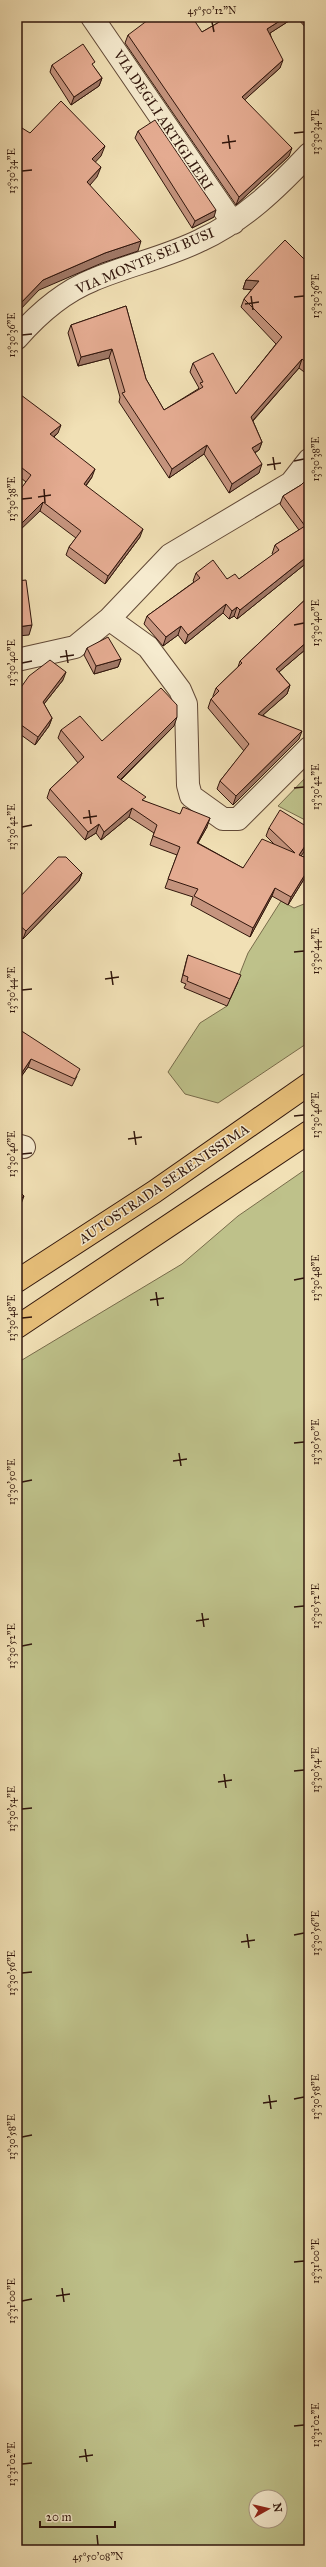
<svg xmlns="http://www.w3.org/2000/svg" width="326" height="2567" viewBox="0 0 326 2567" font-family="'IM FELL Great Primer',serif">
  <rect width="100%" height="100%" fill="#f1e0b5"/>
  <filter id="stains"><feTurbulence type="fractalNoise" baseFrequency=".005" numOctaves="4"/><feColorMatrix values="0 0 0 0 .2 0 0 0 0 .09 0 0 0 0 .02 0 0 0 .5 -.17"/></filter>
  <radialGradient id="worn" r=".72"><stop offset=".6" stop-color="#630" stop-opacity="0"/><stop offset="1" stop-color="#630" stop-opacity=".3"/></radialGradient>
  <!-- green -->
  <path fill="#bec18a" stroke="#786c4b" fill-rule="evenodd" d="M 309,774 L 309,822 L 278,806 Z
    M 281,901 L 294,908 L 309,902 L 309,1042 L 218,1103 L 185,1094 L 168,1072 L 200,1023 L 227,1006 L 248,953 Z
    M 309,1167 L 309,2550 L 17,2550 L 17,1363 L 182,1264 L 238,1216 ZM 256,2497 L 280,2497 L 280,2521 L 256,2521 Z"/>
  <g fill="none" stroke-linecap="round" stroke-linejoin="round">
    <!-- minor casing -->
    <g stroke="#614836" stroke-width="24">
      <path id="minor" d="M 92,17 L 233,223
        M 17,338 C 38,314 63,292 93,280 C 128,265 167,257 201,240 C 244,220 277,188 309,154
        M 109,619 L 148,647 L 180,690 L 186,704 L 188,785 L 191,796 L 223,819 L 238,819 L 309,748
        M 17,660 L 75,647 L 109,619 L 170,555 L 291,483 L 309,460
        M 17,1145 L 24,1147"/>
    </g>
    <!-- highway casing -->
    <g stroke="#31160c" stroke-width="24">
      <path id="highway" d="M 17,1281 L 154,1192 L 309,1084
        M 17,1327 L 309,1132"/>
    </g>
    <!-- minor -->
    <use href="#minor" stroke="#f6ebcf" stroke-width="22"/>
    <!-- highway -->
    <use href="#highway" stroke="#e8c07a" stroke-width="22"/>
  </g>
  <!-- wall -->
  <path fill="#c5947e" stroke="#31160c" d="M 228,17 L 295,17 L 270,33 L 280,68 L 244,100 L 289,156 L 236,205 L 125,43 L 128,35 L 202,32 Z
    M 296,17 L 309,17 L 309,31 Z
    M 52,65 L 93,66 L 102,78 L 99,86 L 71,105 L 50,72 Z
    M 138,131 L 214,217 L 192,228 L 135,138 Z
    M 309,254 L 309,374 L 308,375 L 299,368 L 253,421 L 262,442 L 259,450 L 255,453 L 259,473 L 229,493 L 204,454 L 169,478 L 119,402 L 120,397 L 109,358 L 78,366 L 68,333 L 71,325 L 126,306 L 146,379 L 164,410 L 198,389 L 199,388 L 190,372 L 193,363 L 236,394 L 276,344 L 241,307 L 244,299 L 252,289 L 243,289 L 246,280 L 304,259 Z
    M 17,392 L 58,433 L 54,437 L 92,477 L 86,486 L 140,537 L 105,584 L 66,555 L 69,547 L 76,538 L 40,511 L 26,482 L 17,475 Z
    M 301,485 L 309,561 L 237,619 L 234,616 L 229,619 L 223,613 L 185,644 L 178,635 L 163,646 L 144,624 L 147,616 L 194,582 L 193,581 L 196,573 L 227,579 L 239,579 L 273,555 L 272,554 L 275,545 L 299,530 L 280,504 L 283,496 Z
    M 309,596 L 309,652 L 306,649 L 279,672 L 290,685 L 287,694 L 263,715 L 299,739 L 233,805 L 217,789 L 220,781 L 244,751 L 208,708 L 211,699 L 213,697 L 213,696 L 216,688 L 238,667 L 240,661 Z
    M 87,648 L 121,659 L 118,667 L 94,674 L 84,655 Z
    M 63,680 L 44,704 L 52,718 L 49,726 L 35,745 L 17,732 L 17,693 Z
    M 174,726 L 121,780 L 144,801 L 207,827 L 198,843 L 243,868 L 275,845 L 266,836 L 269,828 L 301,856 L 309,859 L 309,871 L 288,905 L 272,896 L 250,937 L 191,905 L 193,897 L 165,888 L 177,855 L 150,845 L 154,833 L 129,817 L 101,840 L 96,833 L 85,840 L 47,798 L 50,789 L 78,763 L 58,738 L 61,730 L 102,741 Z
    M 82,873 L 79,881 L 23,939 L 17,933 L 17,900 Z
    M 188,955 L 238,982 L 227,1006 L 184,988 L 186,984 L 181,982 L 186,962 Z
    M 17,1028 L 77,1076 L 72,1086 L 28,1067 L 18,1081 L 17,1080 Z"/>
  <!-- shaded-wall -->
  <path fill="#a07866" stroke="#31160c" d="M 286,17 L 295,17 L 264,37 L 267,29 Z
    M 283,60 L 280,68 L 239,105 L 242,97 Z
    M 102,78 L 99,86 L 71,105 L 74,97 Z
    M 105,146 L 101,156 L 89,169 L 92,159 Z
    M 292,148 L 289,156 L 236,205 L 239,197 Z
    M 101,167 L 97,177 L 84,192 L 87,182 Z
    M 216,210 L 214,217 L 192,228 L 195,221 Z
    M 141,241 L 138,251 L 102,263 L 39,290 L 17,313 L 17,307 L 43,280 L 105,253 Z
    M 246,280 L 259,281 L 255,290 L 243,289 Z
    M 112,349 L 109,358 L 78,366 L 81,357 Z
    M 302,359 L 299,368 L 248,426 L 251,417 Z
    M 61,425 L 58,433 L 47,442 L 50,434 Z
    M 262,442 L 259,450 L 248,456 L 252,448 Z
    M 207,445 L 204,454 L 169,478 L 172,469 Z
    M 262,464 L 259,473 L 229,493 L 232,484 Z
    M 95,469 L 92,477 L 81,492 L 84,484 Z
    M 43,502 L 40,511 L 17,533 L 17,528 Z
    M 143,529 L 140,537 L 105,584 L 108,576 Z
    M 309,555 L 309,561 L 237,619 L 240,610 Z
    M 226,604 L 223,613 L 185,644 L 188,635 Z
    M 237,607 L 234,616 L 229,619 L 232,611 Z
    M 32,625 L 29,635 L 17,636 L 17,627 Z
    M 181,626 L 178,635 L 163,646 L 166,637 Z
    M 309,640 L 306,649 L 273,677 L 276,669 Z
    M 121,659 L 118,667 L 94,674 L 96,666 Z
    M 66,672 L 63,680 L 40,709 L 43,702 Z
    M 290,685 L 287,694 L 255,722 L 258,714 Z
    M 177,717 L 174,726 L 114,786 L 117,777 Z
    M 52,718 L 49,726 L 35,745 L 38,737 Z
    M 302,731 L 299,739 L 233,805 L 236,796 Z
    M 132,808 L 129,817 L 101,840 L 104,832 Z
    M 210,818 L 207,827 L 193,851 L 197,843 Z
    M 99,824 L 96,833 L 85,840 L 88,832 Z
    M 309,840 L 309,844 L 296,864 L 299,855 Z
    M 309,868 L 309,871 L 288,905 L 291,897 Z
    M 82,873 L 79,881 L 23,939 L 26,931 Z
    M 275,888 L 272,896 L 250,937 L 253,928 Z
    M 31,1059 L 28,1067 L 18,1081 L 21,1074 Z
    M 24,1196 L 21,1204 L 17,1208 L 17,1203 Z"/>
  <!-- building -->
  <path fill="#e5ac92" stroke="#31160c" d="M 152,17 L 192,17 L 202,32 L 228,17 L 286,17 L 267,29 L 283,60 L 242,97 L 292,148 L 239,197 L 128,35 Z
    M 83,44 L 95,62 L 92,64 L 102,78 L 74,97 L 52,65 Z
    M 61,101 L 105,146 L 92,159 L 101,167 L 87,182 L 141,241 L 105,253 L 43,280 L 17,307 L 17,134 L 22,128 L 30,133 Z
    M 155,120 L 216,210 L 195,221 L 138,131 Z
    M 285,240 L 304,259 L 309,254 L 309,365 L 302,359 L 251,417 L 262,442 L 252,448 L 262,464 L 232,484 L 207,445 L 172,469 L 122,393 L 125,392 L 112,349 L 81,357 L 71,325 L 126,306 L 146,379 L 164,410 L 203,387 L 200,383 L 203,382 L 193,363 L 213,353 L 236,394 L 282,337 L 244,299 L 259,281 L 246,280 Z
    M 17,392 L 61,425 L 50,434 L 95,469 L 84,484 L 143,529 L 108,576 L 69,547 L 81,531 L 43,502 L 17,528 L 17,494 L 31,475 L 17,464 Z
    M 309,477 L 309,555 L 240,610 L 237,607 L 232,611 L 226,604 L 188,635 L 181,626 L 166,637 L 147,616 L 200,578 L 196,573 L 213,560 L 227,579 L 235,574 L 239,579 L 279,550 L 275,545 L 305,526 L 283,496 L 301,485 Z
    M 26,580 L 32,625 L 17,627 L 17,581 Z
    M 309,596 L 309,640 L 276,669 L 290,685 L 258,714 L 302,731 L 236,796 L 220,781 L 249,744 L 211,699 L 219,691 L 216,688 L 242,663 L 240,661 Z
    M 108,637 L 121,659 L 96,666 L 87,648 Z
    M 50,660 L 66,672 L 43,702 L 52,718 L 38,737 L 17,722 L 17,693 L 29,676 Z
    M 161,688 L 177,705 L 177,717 L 117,777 L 146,797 L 142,800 L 180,814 L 183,807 L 210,818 L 197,843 L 243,868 L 262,839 L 295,853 L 269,828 L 280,810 L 309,828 L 309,840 L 299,855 L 309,859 L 309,868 L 291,897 L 275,888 L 253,928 L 194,896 L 198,889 L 168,879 L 180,847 L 153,836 L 157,825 L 132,808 L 104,832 L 99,824 L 88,832 L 50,789 L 84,757 L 61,730 L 80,716 L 102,741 Z
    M 58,857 L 66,857 L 82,873 L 26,931 L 17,923 L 17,900 Z
    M 188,955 L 241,975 L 230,999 L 187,981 L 188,977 L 183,975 Z
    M 17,1028 L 80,1069 L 75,1079 L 31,1059 L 21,1074 L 17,1071 Z
    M 17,1189 L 24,1196 L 17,1203 Z"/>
  <!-- ticks -->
  <path fill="none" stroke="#31160c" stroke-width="1.5" d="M 212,22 L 214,32M 294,133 L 304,132M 228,135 L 230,149M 222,143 L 236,141M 22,171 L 32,170M 251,296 L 253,310M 294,297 L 304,296M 245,304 L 259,302M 22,335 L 32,334M 273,457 L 275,470M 294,461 L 304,459M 267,465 L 281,463M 44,489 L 45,503M 38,497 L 51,495M 22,499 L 32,498M 294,625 L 304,623M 66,650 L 68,663M 60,657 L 74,655M 22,663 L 32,661M 294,788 L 304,787M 89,810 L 91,824M 83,818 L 97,816M 22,827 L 32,825M 294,952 L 304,951M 111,971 L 113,985M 105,979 L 119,977M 22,990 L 32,989M 294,1116 L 304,1115M 134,1131 L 136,1145M 128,1139 L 142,1137M 22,1154 L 32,1153M 294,1280 L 304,1278M 156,1292 L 158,1306M 150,1300 L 164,1298M 22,1318 L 32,1317M 294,1443 L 304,1442M 179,1453 L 181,1466M 173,1461 L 187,1459M 22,1482 L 32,1480M 294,1607 L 304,1606M 202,1613 L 204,1627M 196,1621 L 209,1619M 22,1646 L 32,1644M 294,1771 L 304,1770M 224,1774 L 226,1788M 218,1782 L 232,1780M 22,1809 L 32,1808M 247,1934 L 249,1948M 294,1935 L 304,1933M 241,1942 L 255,1940M 22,1973 L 32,1972M 269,2095 L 271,2109M 294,2099 L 304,2097M 263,2103 L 277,2101M 22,2137 L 32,2135M 294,2262 L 304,2261M 62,2288 L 64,2302M 56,2296 L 70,2294M 22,2301 L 32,2299M 294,2426 L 304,2425M 85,2449 L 87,2462M 79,2457 L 93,2455M 22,2464 L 32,2463M 97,2535 L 98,2545"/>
  <g text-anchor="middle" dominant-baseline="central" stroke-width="3" stroke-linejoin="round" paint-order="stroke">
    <!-- street labels -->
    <g font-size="14" fill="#31160c" stroke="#f6ebcf">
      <text transform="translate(163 120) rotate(56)">VIA DEGLI ARTIGLIERI</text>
      <text transform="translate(145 261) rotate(-23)">VIA MONTE SEI BUSI</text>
      <text transform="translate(164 1184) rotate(-34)">AUTOSTRADA SERENISSIMA</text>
    </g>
  </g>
  <!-- margin -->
  <rect width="326" height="2567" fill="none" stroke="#f1e0b5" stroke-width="44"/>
  <!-- north arrow -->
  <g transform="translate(268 2509) rotate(82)"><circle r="19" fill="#f6ebcf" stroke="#a79681"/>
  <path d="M0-3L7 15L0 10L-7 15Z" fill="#8f2418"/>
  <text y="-6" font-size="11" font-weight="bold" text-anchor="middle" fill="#31160c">N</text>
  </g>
  <!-- scale -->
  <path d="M40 2521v6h75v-6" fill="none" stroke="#31160c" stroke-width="2"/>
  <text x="46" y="2521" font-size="12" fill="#31160c" stroke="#f6ebcf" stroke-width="3" paint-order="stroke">20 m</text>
  <rect x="22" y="22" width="282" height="2523" fill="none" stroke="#31160c" stroke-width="1.5"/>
  <g font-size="10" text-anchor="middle" fill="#31160c">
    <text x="212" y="14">45°50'12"N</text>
    <text transform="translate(315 132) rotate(-90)" y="4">13°30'34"E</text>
    <text transform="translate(11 171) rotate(-90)" y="4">13°30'34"E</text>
    <text transform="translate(315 296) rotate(-90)" y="4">13°30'36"E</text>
    <text transform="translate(11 335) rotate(-90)" y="4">13°30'36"E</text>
    <text transform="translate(315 459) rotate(-90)" y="4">13°30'38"E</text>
    <text transform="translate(11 499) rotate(-90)" y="4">13°30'38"E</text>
    <text transform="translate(315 623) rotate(-90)" y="4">13°30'40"E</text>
    <text transform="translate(11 663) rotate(-90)" y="4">13°30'40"E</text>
    <text transform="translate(315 787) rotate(-90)" y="4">13°30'42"E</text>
    <text transform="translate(11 827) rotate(-90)" y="4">13°30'42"E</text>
    <text transform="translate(315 951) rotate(-90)" y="4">13°30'44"E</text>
    <text transform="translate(11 990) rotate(-90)" y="4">13°30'44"E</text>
    <text transform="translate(315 1115) rotate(-90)" y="4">13°30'46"E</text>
    <text transform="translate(11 1154) rotate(-90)" y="4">13°30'46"E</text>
    <text transform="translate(315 1278) rotate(-90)" y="4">13°30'48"E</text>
    <text transform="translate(11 1318) rotate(-90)" y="4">13°30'48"E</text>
    <text transform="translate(315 1442) rotate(-90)" y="4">13°30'50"E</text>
    <text transform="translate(11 1482) rotate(-90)" y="4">13°30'50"E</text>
    <text transform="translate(315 1606) rotate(-90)" y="4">13°30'52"E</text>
    <text transform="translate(11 1646) rotate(-90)" y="4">13°30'52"E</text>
    <text transform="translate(315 1770) rotate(-90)" y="4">13°30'54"E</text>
    <text transform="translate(11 1809) rotate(-90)" y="4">13°30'54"E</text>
    <text transform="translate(315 1933) rotate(-90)" y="4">13°30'56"E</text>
    <text transform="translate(11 1973) rotate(-90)" y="4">13°30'56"E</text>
    <text transform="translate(315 2097) rotate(-90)" y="4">13°30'58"E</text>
    <text transform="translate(11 2137) rotate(-90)" y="4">13°30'58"E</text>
    <text transform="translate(315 2261) rotate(-90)" y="4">13°31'00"E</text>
    <text transform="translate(11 2301) rotate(-90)" y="4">13°31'00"E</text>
    <text transform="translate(315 2425) rotate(-90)" y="4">13°31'02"E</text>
    <text transform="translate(11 2464) rotate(-90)" y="4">13°31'02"E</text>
    <text x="98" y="2560">45°50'08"N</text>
  </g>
  <rect width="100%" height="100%" filter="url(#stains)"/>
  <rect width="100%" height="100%" fill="url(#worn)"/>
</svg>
